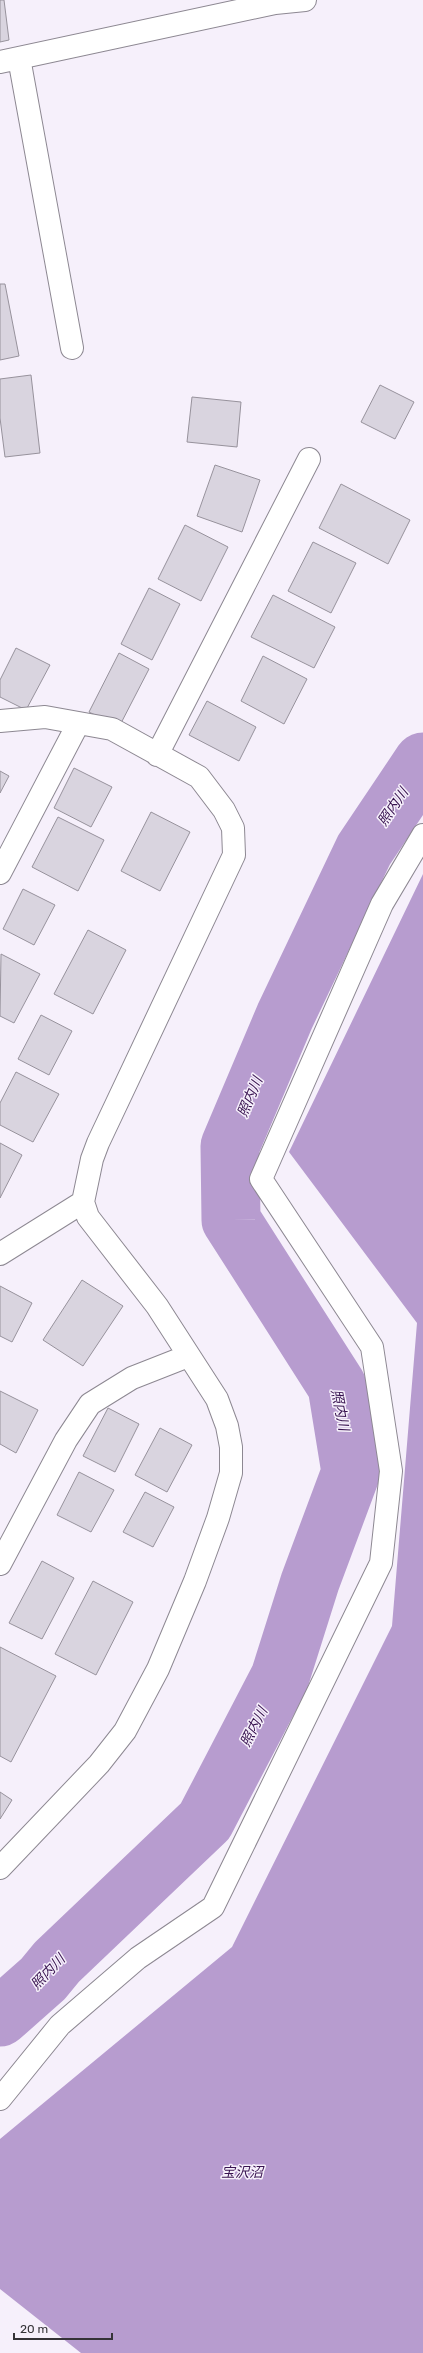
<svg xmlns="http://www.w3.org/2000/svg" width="423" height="2353" viewBox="0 0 423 2353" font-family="Rubik,'Noto Sans JP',sans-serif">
  <rect width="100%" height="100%" fill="#f6f0fb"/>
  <!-- water -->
  <path fill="#b79ccf" d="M 423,874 L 423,2353 L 81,2353 L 0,2289 L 0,2139 L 232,1947 L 392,1626 L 417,1323 L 289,1152 Z"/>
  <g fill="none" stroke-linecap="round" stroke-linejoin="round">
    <!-- river -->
    <path stroke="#b79ccf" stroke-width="59" d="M 0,2017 L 43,1979 L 57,1962 L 205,1821 L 280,1677 L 310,1582 L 351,1472 L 337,1386 L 231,1220 L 230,1146 L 285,1016 L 364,850 L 423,762"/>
  </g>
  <!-- building -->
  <path fill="#d9d4df" stroke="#97929c" d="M 0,0 L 4,0 L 9,40 L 0,42 Z
    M 0,284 L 5,284 L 19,356 L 0,360 Z
    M 31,375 L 40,453 L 5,457 L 0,418 L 0,379 Z
    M 380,385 L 414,402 L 395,439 L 361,422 Z
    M 192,397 L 241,402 L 237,447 L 187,442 Z
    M 215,465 L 260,480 L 242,532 L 197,516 Z
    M 341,484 L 410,520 L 388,564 L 319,528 Z
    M 185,525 L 228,547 L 201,601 L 158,579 Z
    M 313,542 L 356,563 L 331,613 L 288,591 Z
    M 149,588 L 180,604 L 152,660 L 121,644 Z
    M 273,595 L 335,627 L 314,668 L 251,637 Z
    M 16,648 L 50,665 L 26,710 L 0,697 L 0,680 Z
    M 119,653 L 149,669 L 119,727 L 89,712 Z
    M 263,656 L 307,679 L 284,724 L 241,701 Z
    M 207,701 L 256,727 L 239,761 L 189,735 Z
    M 74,768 L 112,787 L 91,827 L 54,808 Z
    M 0,771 L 9,776 L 0,793 Z
    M 151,812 L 190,832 L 160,891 L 121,871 Z
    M 58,817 L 104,840 L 78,891 L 32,867 Z
    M 23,889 L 55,905 L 34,945 L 3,929 Z
    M 88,930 L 126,950 L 93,1014 L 54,994 Z
    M 1,954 L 40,974 L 14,1023 L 0,1016 Z
    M 41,1015 L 72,1031 L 49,1075 L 18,1059 Z
    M 16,1072 L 59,1094 L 33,1142 L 0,1125 L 0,1103 Z
    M 0,1143 L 22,1155 L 0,1198 Z
    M 82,1280 L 123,1306 L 83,1366 L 43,1340 Z
    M 0,1286 L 32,1303 L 12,1342 L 0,1336 Z
    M 0,1391 L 38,1410 L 16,1453 L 0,1444 Z
    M 108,1408 L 139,1424 L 115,1472 L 83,1456 Z
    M 160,1428 L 192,1445 L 167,1492 L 135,1475 Z
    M 79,1472 L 114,1490 L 91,1532 L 57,1515 Z
    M 145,1492 L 174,1507 L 153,1547 L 123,1532 Z
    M 42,1561 L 74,1578 L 42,1639 L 9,1623 Z
    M 93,1581 L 133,1602 L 96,1675 L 55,1654 Z
    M 0,1647 L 56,1676 L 11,1762 L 0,1756 Z
    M 0,1792 L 12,1800 L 0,1819 Z"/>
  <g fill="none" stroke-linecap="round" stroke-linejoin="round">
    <!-- minor casing -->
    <g stroke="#8d8892" stroke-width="24">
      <path id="minor" d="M 19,58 L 72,348
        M 0,62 L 275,3 L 305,0
        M 0,721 L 45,717 L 112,729 L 199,777 L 224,810 L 233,828 L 234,855 L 98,1143 L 92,1159 L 83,1202 L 88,1217 L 157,1306 L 217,1399 L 227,1426 L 231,1447 L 231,1473 L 218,1518 L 195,1581 L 158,1669 L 125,1731 L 99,1764 L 0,1868
        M 157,755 L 309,459
        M 0,873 L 78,724
        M 0,1254 L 83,1202
        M 0,1564 L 66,1440 L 90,1404 L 132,1378 L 188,1356
        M 0,2099 L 60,2025 L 138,1958 L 213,1907 L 381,1563 L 391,1471 L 372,1347 L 261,1179 L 382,904 L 423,835"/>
    </g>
    <!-- minor -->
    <use href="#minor" stroke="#fff" stroke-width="22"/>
  </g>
  <g text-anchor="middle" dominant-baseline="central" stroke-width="3" stroke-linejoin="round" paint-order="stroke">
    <!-- water labels -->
    <g font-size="14" font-style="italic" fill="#381350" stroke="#f6f0fb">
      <text transform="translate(393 807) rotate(-56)">照内川</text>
      <text transform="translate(250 1097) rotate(-67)">照内川</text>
      <text transform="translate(340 1410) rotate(79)">照内川</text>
      <text transform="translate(254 1727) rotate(-63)">照内川</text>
      <text transform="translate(48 1972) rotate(-46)">照内川</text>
      <text x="242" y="2172">宝沢沼</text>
    </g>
  </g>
  <!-- scale -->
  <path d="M14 2333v6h98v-6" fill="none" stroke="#353337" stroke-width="2"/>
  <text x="20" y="2333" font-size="12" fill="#353337" stroke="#f6f0fb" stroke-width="3" paint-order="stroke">20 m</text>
</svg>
